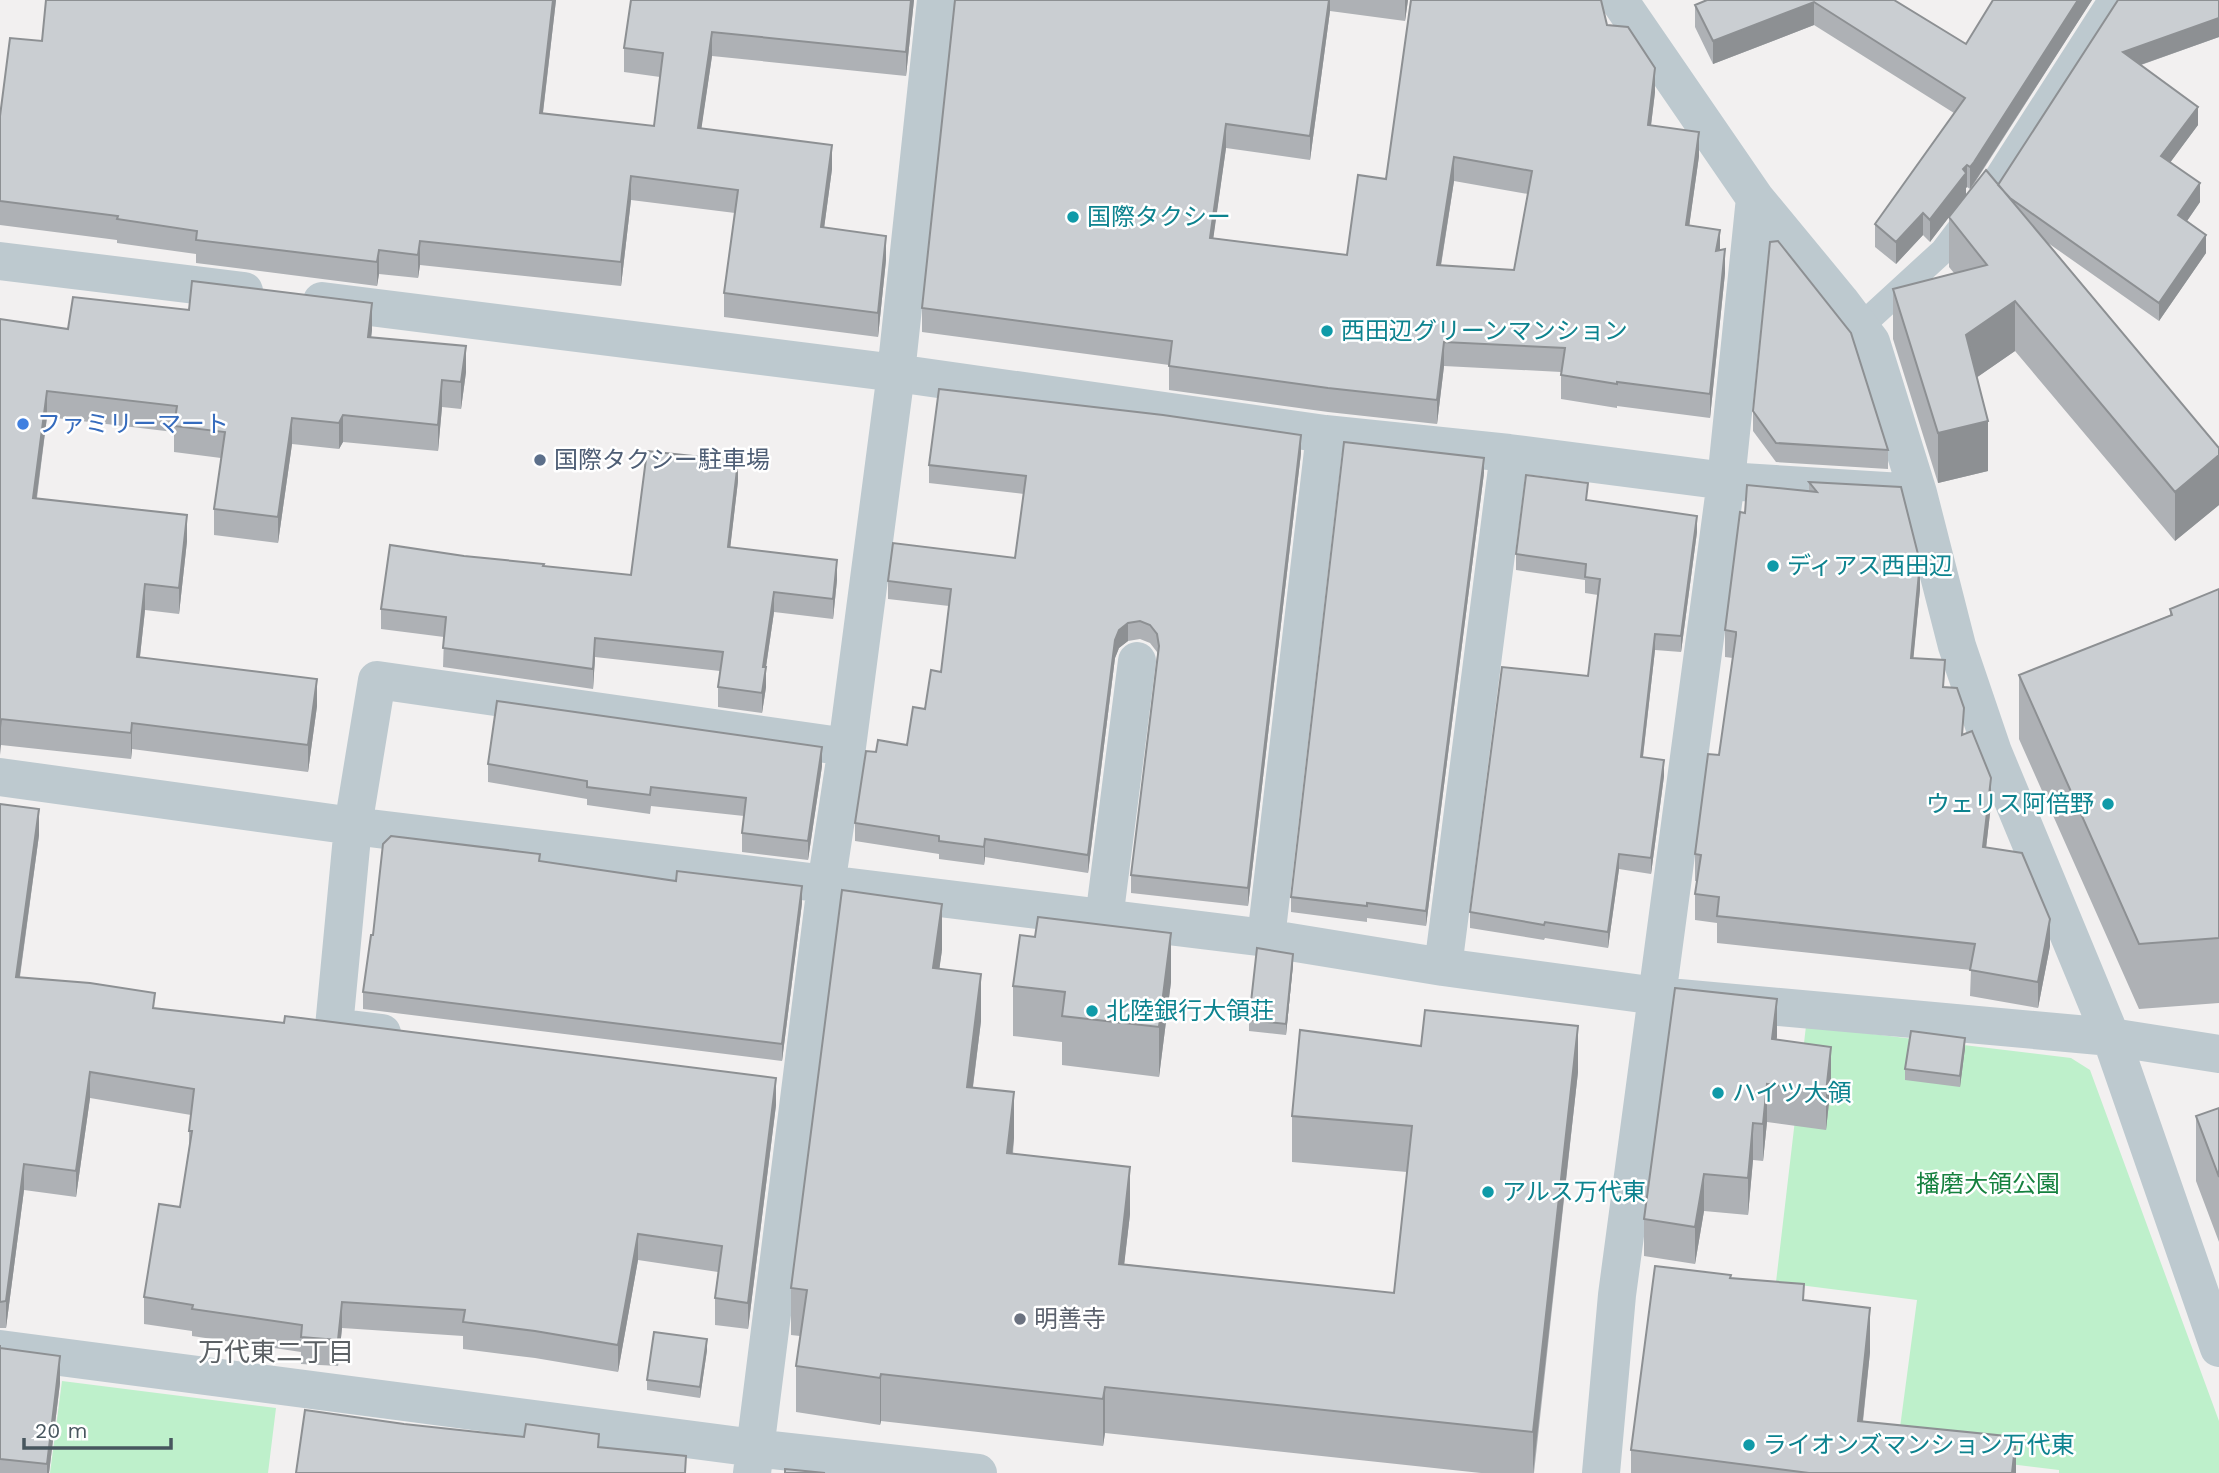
<svg xmlns="http://www.w3.org/2000/svg" width="2219" height="1473" viewBox="0 0 2219 1473" font-family="'Work Sans','Noto Sans JP',sans-serif">
  <rect width="100%" height="100%" fill="#f2f0f0"/>
  <!-- green -->
  <path fill="#bef0cb" d="M 1806,1026 L 2071,1058 L 2090,1070 L 2219,1421 L 2219,1473 L 2059,1473 L 2059,1470 L 1897,1450 L 1917,1300 L 1776,1282 Z
    M 62,1381 L 276,1408 L 268,1473 L 50,1473 Z"/>
  <g fill="none" stroke-linecap="round" stroke-linejoin="round">
    <!-- service -->
    <path stroke="#bdc9cf" stroke-width="26" d="M 1860,327 L 1943,251 L 1987,193 L 2111,0"/>
    <!-- minor -->
    <path stroke="#bdc9cf" stroke-width="38" d="M 1619,0 L 1755,198 L 1840,301 L 1871,342 L 1918,493 L 1957,646 L 1993,752 L 2111,1037 L 2219,1348
      M 0,261 L 244,291
      M 322,301 L 896,373 L 1325,434 L 1509,453 L 1726,481 L 1918,493
      M 0,777 L 353,826 L 1266,938 L 1443,967 L 1657,996 L 2111,1037 L 2219,1054
      M 1104,919 L 1137,661
      M 1266,938 L 1325,434
      M 1443,967 L 1509,453
      M 382,1033 L 334,1027 L 353,826 L 377,680 L 847,747
      M 0,1349 L 755,1448 L 978,1473
      M 752,1473 L 826,885 L 847,747 L 896,373 L 936,0
      M 1601,1473 L 1617,1295 L 1726,481 L 1755,198"/>
  </g>
  <!-- wall -->
  <path fill="#aeb1b5" fill-rule="evenodd" d="M 46,0 L 556,0 L 543,113 L 654,126 L 660,77 L 624,72 L 624,48 L 631,0 L 914,0 L 906,76 L 712,56 L 701,129 L 832,169 L 824,228 L 886,260 L 878,337 L 724,317 L 724,293 L 735,213 L 631,200 L 621,286 L 420,265 L 418,278 L 379,274 L 377,286 L 196,263 L 196,254 L 117,243 L 117,240 L 0,225 L 0,116 L 42,41 Z
    M 955,0 L 1408,0 L 1405,21 L 1330,11 L 1310,160 L 1226,148 L 1213,238 L 1347,255 L 1386,179 L 1607,25 L 1655,92 L 1651,126 L 1699,156 L 1689,226 L 1720,250 L 1725,273 L 1710,418 L 1617,406 L 1617,408 L 1561,399 L 1561,372 L 1444,366 L 1437,424 L 1328,412 L 1169,390 L 1169,365 L 922,332 L 922,308 ZM 1454,181 L 1528,194 L 1514,270 L 1441,266 Z
    M 1894,0 L 1966,44 L 1993,0 L 2092,0 L 1974,184 L 1970,189 L 1967,187 L 1966,188 L 1966,195 L 1931,240 L 1930,242 L 1923,235 L 1896,264 L 1875,247 L 1875,224 L 1954,113 L 1814,25 L 1713,64 L 1695,27 L 1695,5 Z
    M 2118,0 L 2219,37 L 2141,65 L 2198,125 L 2170,162 L 2200,202 L 2187,221 L 2206,253 L 2159,321 L 2048,243 L 2219,448 L 2219,505 L 2175,541 L 2015,351 L 1977,377 L 1988,471 L 1938,483 L 1893,339 L 1893,289 L 1954,273 L 1949,267 L 1949,217 L 1998,185 Z
    M 189,310 L 372,330 L 371,337 L 466,372 L 461,409 L 442,407 L 438,451 L 343,442 L 339,449 L 292,444 L 278,543 L 214,535 L 214,509 L 221,458 L 174,452 L 174,432 L 47,417 L 37,498 L 187,541 L 179,614 L 145,610 L 140,657 L 317,706 L 308,772 L 132,749 L 131,759 L 1,745 L 0,319 L 68,329 Z
    M 1753,411 L 1888,450 L 1888,469 L 1776,462 L 1753,431 Z
    M 1301,453 L 1248,906 L 1131,893 L 1131,875 L 1157,656 L 1157,652 L 1150,643 L 1140,639 L 1128,641 L 1119,648 L 1115,658 L 1088,873 L 985,857 L 984,865 L 939,859 L 939,854 L 855,841 L 855,823 L 876,752 L 907,745 L 925,709 L 941,672 L 949,606 L 888,599 L 888,581 L 1015,558 L 1024,494 L 929,483 L 929,465 Z
    M 1484,473 L 1426,926 L 1367,918 L 1367,922 L 1291,912 L 1291,897 Z
    M 738,481 L 730,548 L 837,580 L 833,619 L 774,612 L 766,667 L 766,687 L 762,713 L 718,707 L 718,687 L 720,671 L 595,657 L 593,689 L 443,667 L 444,637 L 381,629 L 381,609 L 464,556 L 544,566 L 631,575 Z
    M 1809,482 L 1920,589 L 1913,658 L 1945,687 L 1991,805 L 1986,848 L 2050,946 L 2038,1008 L 1970,996 L 1971,970 L 1717,943 L 1717,923 L 1695,920 L 1695,894 L 1697,881 L 1695,881 L 1695,854 L 1719,755 L 1733,658 L 1725,657 L 1725,630 L 1745,513 L 1809,492 Z
    M 1588,500 L 1697,532 L 1681,652 L 1655,650 L 1643,757 L 1664,776 L 1651,874 L 1619,869 L 1608,948 L 1545,938 L 1544,940 L 1470,928 L 1470,912 L 1588,676 L 1598,595 L 1585,593 L 1585,580 L 1516,570 L 1516,554 Z
    M 2219,589 L 2219,1003 L 2139,1009 L 2019,739 L 2019,675 L 2170,615 L 2170,609 Z
    M 488,764 L 822,766 L 808,860 L 742,852 L 742,833 L 744,816 L 651,806 L 650,814 L 587,805 L 587,799 L 488,782 Z
    M 0,804 L 39,835 L 20,977 L 155,1008 L 776,1105 L 748,1329 L 715,1325 L 715,1298 L 718,1272 L 638,1260 L 618,1372 L 535,1358 L 463,1349 L 463,1336 L 342,1328 L 338,1366 L 301,1364 L 301,1352 L 192,1336 L 192,1331 L 144,1324 L 144,1297 L 180,1207 L 189,1147 L 189,1131 L 191,1115 L 90,1098 L 76,1197 L 24,1190 L 6,1328 L 0,1328 Z
    M 540,862 L 802,903 L 782,1061 L 363,1009 L 363,992 L 373,935 Z
    M 942,950 L 939,969 L 981,1021 L 973,1087 L 1014,1138 L 1013,1154 L 1130,1214 L 1124,1264 L 1394,1293 L 1407,1172 L 1292,1162 L 1292,1116 L 1578,1072 L 1534,1473 L 1481,1473 L 1105,1433 L 1103,1446 L 881,1421 L 880,1425 L 796,1412 L 796,1366 L 800,1336 L 791,1335 L 791,1288 Z
    M 1293,965 L 1286,1035 L 1249,1031 L 1249,1020 Z
    M 1171,982 L 1159,1077 L 1062,1065 L 1062,1042 L 1013,1036 L 1013,986 Z
    M 1777,1039 L 1831,1084 L 1826,1130 L 1767,1122 L 1763,1161 L 1753,1160 L 1748,1215 L 1704,1211 L 1695,1264 L 1644,1256 L 1644,1219 Z
    M 1965,1048 L 1960,1087 L 1905,1080 L 1905,1069 Z
    M 2219,1108 L 2219,1242 L 2196,1181 L 2196,1116 Z
    M 1731,1278 L 1804,1300 L 1870,1352 L 1863,1422 L 2016,1473 L 1631,1473 L 1631,1450 Z
    M 0,1345 L 1,1348 L 60,1383 L 49,1473 L 0,1473 Z
    M 707,1350 L 700,1398 L 647,1390 L 647,1380 Z"/>
  <!-- shaded-wall -->
  <path fill="#8d9093" d="M 553,0 L 556,0 L 540,137 L 540,113 Z
    M 911,0 L 914,0 L 906,76 L 906,52 Z
    M 1329,0 L 1330,0 L 1330,11 L 1310,160 L 1310,136 Z
    M 1405,0 L 1408,0 L 1405,21 Z
    M 2078,0 L 2092,0 L 1970,189 L 1970,167 Z
    M 1814,2 L 1814,25 L 1713,64 L 1713,41 Z
    M 2219,18 L 2219,37 L 2123,71 L 2123,52 Z
    M 712,32 L 712,56 L 698,152 L 698,128 Z
    M 1655,68 L 1655,92 L 1648,149 L 1648,125 Z
    M 2198,107 L 2198,125 L 2161,175 L 2161,156 Z
    M 1226,124 L 1226,148 L 1210,262 L 1210,238 Z
    M 1699,132 L 1699,156 L 1686,249 L 1686,225 Z
    M 832,145 L 832,169 L 821,251 L 821,227 Z
    M 1454,157 L 1454,181 L 1437,289 L 1437,265 Z
    M 1967,165 L 1967,187 L 1966,188 L 1966,195 L 1930,242 L 1930,220 L 1963,169 Z
    M 631,176 L 631,200 L 621,286 L 621,262 Z
    M 2200,183 L 2200,202 L 2178,234 L 2178,215 Z
    M 1923,213 L 1923,235 L 1896,264 L 1896,242 Z
    M 1720,230 L 1720,254 L 1716,251 Z
    M 2206,235 L 2206,253 L 2159,321 L 2159,303 Z
    M 886,236 L 886,260 L 878,337 L 878,313 Z
    M 420,241 L 420,265 L 418,278 L 418,255 Z
    M 1725,249 L 1725,273 L 1710,418 L 1710,394 Z
    M 379,250 L 379,274 L 377,286 L 377,262 Z
    M 2015,301 L 2015,351 L 1966,385 L 1966,335 Z
    M 372,303 L 372,330 L 368,363 L 368,337 Z
    M 1444,342 L 1444,366 L 1437,424 L 1437,400 Z
    M 466,346 L 466,372 L 461,409 L 461,382 Z
    M 442,380 L 442,407 L 438,451 L 438,425 Z
    M 47,391 L 47,417 L 33,524 L 33,498 Z
    M 343,415 L 343,442 L 339,449 L 339,423 Z
    M 292,418 L 292,444 L 278,543 L 278,517 Z
    M 1988,421 L 1988,471 L 1938,483 L 1938,433 Z
    M 1301,435 L 1301,453 L 1248,906 L 1248,888 Z
    M 2219,455 L 2219,505 L 2175,541 L 2175,492 Z
    M 1484,458 L 1484,473 L 1426,926 L 1426,911 Z
    M 738,461 L 738,481 L 728,567 L 728,547 Z
    M 187,515 L 187,541 L 179,614 L 179,588 Z
    M 1697,516 L 1697,532 L 1681,652 L 1681,636 Z
    M 837,560 L 837,580 L 833,619 L 833,599 Z
    M 1920,562 L 1920,589 L 1911,684 L 1911,658 Z
    M 145,584 L 145,610 L 137,683 L 137,657 Z
    M 774,592 L 774,612 L 763,687 L 763,667 Z
    M 1128,623 L 1128,641 L 1119,648 L 1115,658 L 1088,873 L 1088,855 L 1115,640 L 1119,630 Z
    M 1655,634 L 1655,650 L 1641,773 L 1641,757 Z
    M 595,638 L 595,657 L 593,689 L 593,669 Z
    M 766,667 L 766,687 L 762,713 L 762,693 Z
    M 317,679 L 317,706 L 308,772 L 308,745 Z
    M 1,719 L 1,745 L 0,755 L 0,728 Z
    M 132,723 L 132,749 L 131,759 L 131,733 Z
    M 822,747 L 822,766 L 808,860 L 808,841 Z
    M 1664,760 L 1664,776 L 1651,874 L 1651,858 Z
    M 1991,778 L 1991,805 L 1983,874 L 1983,847 Z
    M 39,809 L 39,835 L 16,1003 L 16,977 Z
    M 985,839 L 985,857 L 984,865 L 984,847 Z
    M 1619,854 L 1619,869 L 1608,948 L 1608,932 Z
    M 802,886 L 802,903 L 782,1061 L 782,1044 Z
    M 942,904 L 942,950 L 933,1015 L 933,968 Z
    M 2050,919 L 2050,946 L 2038,1008 L 2038,982 Z
    M 1171,933 L 1171,982 L 1159,1077 L 1159,1027 Z
    M 1293,954 L 1293,965 L 1286,1035 L 1286,1024 Z
    M 981,974 L 981,1021 L 967,1133 L 967,1087 Z
    M 1777,999 L 1777,1037 L 1772,1076 L 1772,1039 Z
    M 1578,1026 L 1578,1072 L 1533,1473 L 1533,1432 Z
    M 1965,1038 L 1965,1048 L 1960,1087 L 1960,1076 Z
    M 1831,1047 L 1831,1084 L 1826,1130 L 1826,1092 Z
    M 90,1072 L 90,1098 L 76,1197 L 76,1171 Z
    M 776,1078 L 776,1105 L 748,1329 L 748,1303 Z
    M 1767,1084 L 1767,1122 L 1763,1161 L 1763,1124 Z
    M 1014,1092 L 1014,1138 L 1007,1199 L 1007,1153 Z
    M 1753,1123 L 1753,1160 L 1748,1215 L 1748,1178 Z
    M 24,1164 L 24,1190 L 6,1328 L 6,1301 Z
    M 1130,1167 L 1130,1214 L 1119,1310 L 1119,1264 Z
    M 1704,1174 L 1704,1211 L 1695,1264 L 1695,1227 Z
    M 638,1234 L 638,1260 L 618,1372 L 618,1345 Z
    M 342,1302 L 342,1328 L 338,1366 L 338,1340 Z
    M 1870,1308 L 1870,1352 L 1858,1465 L 1858,1421 Z
    M 707,1339 L 707,1350 L 700,1398 L 700,1387 Z
    M 60,1356 L 60,1383 L 49,1473 L 47,1473 L 47,1464 Z
    M 881,1374 L 881,1421 L 880,1425 L 880,1378 Z
    M 1105,1387 L 1105,1433 L 1103,1446 L 1103,1399 Z
    M 2016,1437 L 2016,1473 L 2012,1473 Z"/>
  <!-- building -->
  <path fill="#caced2" stroke="#8d9093" stroke-width="2" fill-rule="evenodd" d="M 46,0 L 553,0 L 540,113 L 654,126 L 663,53 L 624,48 L 631,0 L 911,0 L 906,52 L 712,32 L 698,128 L 832,145 L 821,227 L 886,236 L 878,313 L 724,293 L 738,190 L 631,176 L 621,262 L 420,241 L 418,255 L 379,250 L 377,262 L 196,240 L 197,231 L 117,219 L 118,216 L 0,201 L 0,116 L 10,38 L 42,41 Z
    M 955,0 L 1329,0 L 1310,136 L 1226,124 L 1210,238 L 1347,255 L 1358,175 L 1386,179 L 1411,0 L 1601,0 L 1607,25 L 1628,27 L 1655,68 L 1648,125 L 1699,132 L 1686,225 L 1720,230 L 1716,251 L 1725,249 L 1710,394 L 1617,382 L 1617,384 L 1561,375 L 1565,348 L 1444,342 L 1437,400 L 1328,388 L 1169,366 L 1172,341 L 922,308 ZM 1454,157 L 1532,171 L 1514,270 L 1437,265 Z
    M 1707,0 L 1894,0 L 1966,44 L 1993,0 L 2078,0 L 1974,162 L 1970,167 L 1967,165 L 1963,169 L 1966,173 L 1931,218 L 1930,220 L 1923,213 L 1896,242 L 1875,224 L 1965,98 L 1814,2 L 1713,41 L 1695,5 Z
    M 2118,0 L 2219,0 L 2219,18 L 2123,52 L 2198,107 L 2161,156 L 2200,183 L 2178,215 L 2206,235 L 2159,303 L 2010,198 L 1998,185 Z
    M 1986,170 L 2219,448 L 2219,455 L 2175,492 L 2015,301 L 1966,335 L 1988,421 L 1938,433 L 1893,289 L 1987,265 L 1949,217 Z
    M 1778,241 L 1851,333 L 1888,450 L 1776,443 L 1753,411 L 1770,242 Z
    M 192,281 L 372,303 L 368,337 L 466,346 L 461,382 L 442,380 L 438,425 L 343,415 L 339,423 L 292,418 L 278,517 L 214,509 L 225,432 L 174,426 L 177,406 L 47,391 L 33,498 L 187,515 L 179,588 L 145,584 L 137,657 L 317,679 L 308,745 L 132,723 L 131,733 L 1,719 L 0,728 L 0,319 L 68,329 L 73,297 L 189,310 Z
    M 939,389 L 1163,415 L 1301,435 L 1248,888 L 1131,875 L 1159,646 L 1157,634 L 1150,625 L 1140,621 L 1128,623 L 1119,630 L 1115,640 L 1088,855 L 985,839 L 984,847 L 939,841 L 939,836 L 855,823 L 866,751 L 876,752 L 878,740 L 907,745 L 913,707 L 925,709 L 931,670 L 941,672 L 951,589 L 888,581 L 893,543 L 1015,558 L 1026,476 L 929,465 Z
    M 1344,442 L 1484,458 L 1426,911 L 1367,903 L 1367,906 L 1291,897 Z
    M 647,451 L 738,461 L 728,547 L 837,560 L 833,599 L 774,592 L 763,667 L 766,667 L 762,693 L 718,687 L 723,652 L 595,638 L 593,669 L 443,648 L 446,617 L 381,609 L 390,545 L 464,556 L 544,564 L 543,566 L 631,575 Z
    M 1526,475 L 1588,483 L 1586,500 L 1697,516 L 1681,636 L 1655,634 L 1641,757 L 1664,760 L 1651,858 L 1619,854 L 1608,932 L 1545,922 L 1544,925 L 1470,912 L 1502,667 L 1588,676 L 1600,579 L 1585,577 L 1586,564 L 1516,554 Z
    M 1809,482 L 1901,487 L 1920,562 L 1911,658 L 1945,660 L 1943,687 L 1957,688 L 1964,708 L 1962,735 L 1972,731 L 1991,778 L 1983,847 L 2022,853 L 2050,919 L 2038,982 L 1970,970 L 1975,944 L 1717,916 L 1719,897 L 1695,894 L 1701,855 L 1695,854 L 1708,754 L 1719,755 L 1736,635 L 1736,632 L 1725,630 L 1740,512 L 1745,513 L 1747,485 L 1817,492 Z
    M 2219,589 L 2219,938 L 2139,944 L 2019,675 L 2172,615 L 2170,609 Z
    M 497,701 L 822,747 L 808,841 L 742,833 L 746,798 L 651,787 L 650,795 L 587,787 L 587,781 L 488,764 Z
    M 0,804 L 39,809 L 16,977 L 90,983 L 155,993 L 153,1008 L 284,1023 L 285,1016 L 776,1078 L 748,1303 L 715,1298 L 722,1246 L 638,1234 L 618,1345 L 535,1331 L 463,1322 L 465,1310 L 342,1302 L 338,1340 L 301,1337 L 302,1325 L 192,1309 L 193,1305 L 144,1297 L 159,1204 L 180,1207 L 192,1131 L 189,1131 L 194,1089 L 90,1072 L 76,1171 L 24,1164 L 6,1301 L 0,1302 Z
    M 391,836 L 540,854 L 539,861 L 676,881 L 677,871 L 802,886 L 782,1044 L 363,992 L 371,935 L 373,935 L 383,844 Z
    M 842,890 L 942,904 L 933,968 L 981,974 L 967,1087 L 1014,1092 L 1007,1153 L 1130,1167 L 1119,1264 L 1394,1293 L 1412,1126 L 1292,1116 L 1300,1030 L 1421,1046 L 1425,1010 L 1578,1026 L 1533,1432 L 1105,1387 L 1103,1399 L 881,1374 L 880,1378 L 796,1366 L 807,1290 L 791,1288 Z
    M 1038,917 L 1171,933 L 1159,1027 L 1062,1016 L 1065,992 L 1013,986 L 1020,935 L 1035,937 Z
    M 1257,948 L 1293,954 L 1286,1024 L 1249,1020 Z
    M 1675,988 L 1777,999 L 1772,1039 L 1831,1047 L 1826,1092 L 1767,1084 L 1763,1124 L 1753,1123 L 1748,1178 L 1704,1174 L 1695,1227 L 1644,1219 Z
    M 1911,1031 L 1965,1038 L 1960,1076 L 1905,1069 Z
    M 2219,1108 L 2219,1177 L 2196,1116 Z
    M 1655,1266 L 1731,1275 L 1730,1278 L 1804,1284 L 1803,1300 L 1870,1308 L 1858,1421 L 2016,1437 L 2012,1473 L 1809,1473 L 1631,1450 Z
    M 654,1332 L 707,1339 L 700,1387 L 647,1380 Z
    M 0,1345 L 0,1348 L 60,1356 L 47,1464 L 0,1459 Z
    M 305,1410 L 404,1424 L 524,1437 L 526,1424 L 599,1434 L 598,1447 L 686,1456 L 685,1473 L 296,1473 Z
    M 785,1469 L 825,1473 L 785,1473 Z"/>
  <!-- markers -->
  <g fill="#0f9aa8" stroke="#fff" stroke-width="2.5">
    <circle cx="1073" cy="217" r="7"/>
    <circle cx="1327" cy="331" r="7"/>
    <circle cx="1773" cy="566" r="7"/>
    <circle cx="2108" cy="804" r="7"/>
    <circle cx="1092" cy="1011" r="7"/>
    <circle cx="1718" cy="1093" r="7"/>
    <circle cx="1488" cy="1192" r="7"/>
    <circle cx="1749" cy="1445" r="7"/>
  </g>
  <circle fill="#3f7fe0" stroke="#fff" stroke-width="2.5" cx="23" cy="424" r="7"/>
  <circle fill="#5c6f8a" stroke="#fff" stroke-width="2.5" cx="540" cy="460" r="7"/>
  <circle fill="#6b7280" stroke="#fff" stroke-width="2.5" cx="1020" cy="1319" r="7"/>
  <g text-anchor="middle" dominant-baseline="central" stroke-width="5" stroke-linejoin="round" paint-order="stroke">
    <!-- culture labels -->
    <g font-size="24" fill="#0d838f" stroke="#fff" text-anchor="start">
      <text x="1087" y="217">国際タクシー</text>
      <text x="1341" y="331">西田辺グリーンマンション</text>
      <text x="1787" y="566">ディアス西田辺</text>
      <text x="2094" y="804" text-anchor="end">ウェリス阿倍野</text>
      <text x="1106" y="1011">北陸銀行大領荘</text>
      <text x="1732" y="1093">ハイツ大領</text>
      <text x="1502" y="1192">アルス万代東</text>
      <text x="1763" y="1445">ライオンズマンション万代東</text>
    </g>
    <!-- shop labels -->
    <g font-size="24" fill="#366cbe" stroke="#fff" text-anchor="start">
      <text x="37" y="424">ファミリーマート</text>
    </g>
    <!-- service labels -->
    <g font-size="24" fill="#4e5e75" stroke="#fff" text-anchor="start">
      <text x="554" y="460">国際タクシー駐車場</text>
    </g>
    <!-- park labels -->
    <g font-size="24" fill="#16813f" stroke="#fff">
      <text x="1988" y="1184">播磨大領公園</text>
    </g>
    <!-- worship labels -->
    <g font-size="24" fill="#5b616d" stroke="#fff" text-anchor="start">
      <text x="1034" y="1319">明善寺</text>
    </g>
    <!-- neighbourhood labels -->
    <g font-size="26" fill="#5c6165" stroke="#fff">
      <text x="276" y="1352">万代東二丁目</text>
    </g>
  </g>
  <!-- scale -->
  <path d="M24 1438v10h147v-10" fill="none" stroke="#47565e" stroke-width="3.5"/>
  <text x="35" y="1438" font-size="21" fill="#47565e" stroke="#ffffff" stroke-width="5" paint-order="stroke">20 m</text>
</svg>
